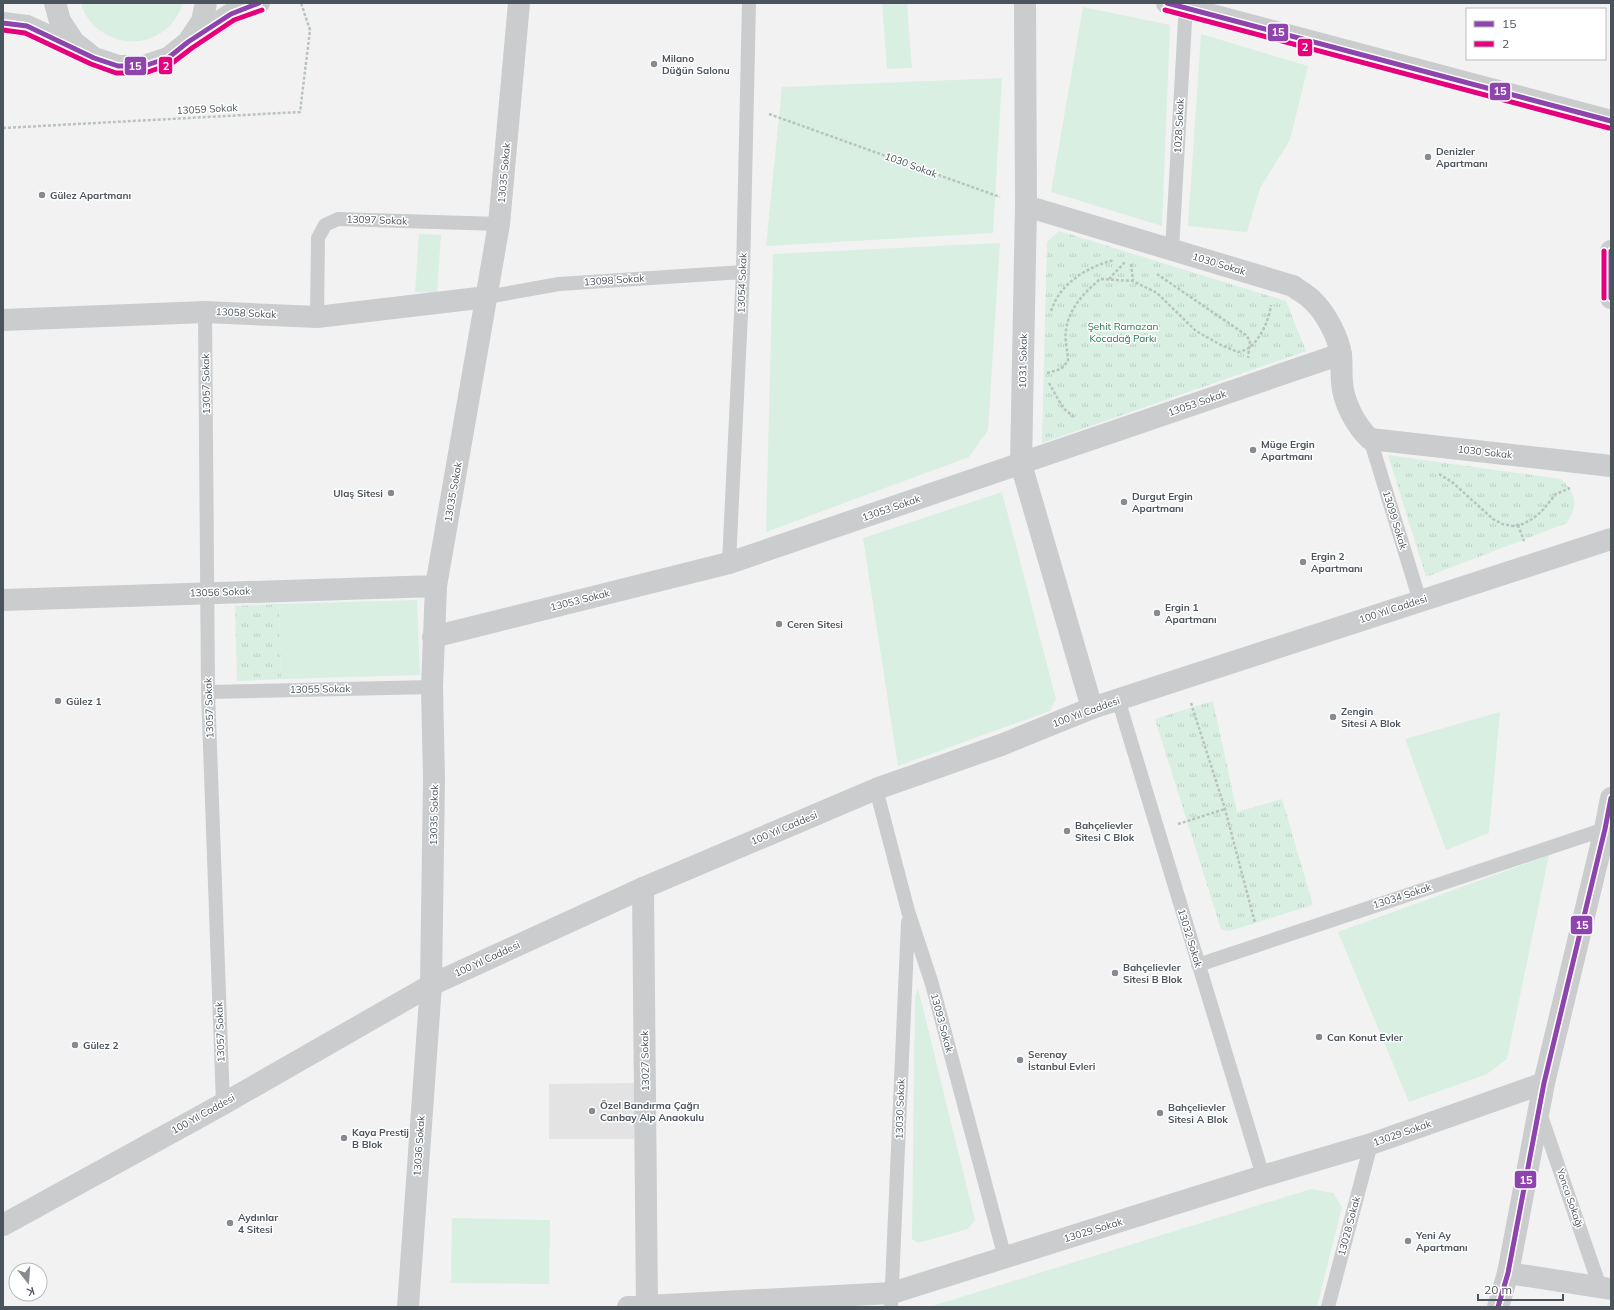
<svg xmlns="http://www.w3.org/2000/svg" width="1614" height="1310" viewBox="0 0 1614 1310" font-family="Mulish,sans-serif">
  <defs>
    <pattern id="park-tufts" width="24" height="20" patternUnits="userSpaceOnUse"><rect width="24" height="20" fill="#d9efe2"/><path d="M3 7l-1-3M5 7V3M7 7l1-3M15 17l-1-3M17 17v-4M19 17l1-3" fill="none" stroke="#bccfc4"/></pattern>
  </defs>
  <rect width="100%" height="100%" fill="#f2f2f2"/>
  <!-- education -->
  <path fill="#e4e3e3" d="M 634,1083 L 634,1139 L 549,1139 L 549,1084 Z"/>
  <!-- grass -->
  <path fill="#d9efe2" d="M 81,3 L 183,3 C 171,41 128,53 98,29 C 90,22 83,13 81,3 Z
    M 882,3 L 907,3 L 912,68 L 887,69 Z
    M 1083,7 L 1170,25 L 1162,226 L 1051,192 Z
    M 1201,34 L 1308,66 L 1290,140 L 1260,188 L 1247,232 L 1188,226 Z
    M 1002,78 L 993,233 L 766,246 L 782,87 Z
    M 419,234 L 441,235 L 437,293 L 415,292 Z
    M 1000,243 L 988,430 L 969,457 L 766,532 L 773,254 Z
    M 1002,492 L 1056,699 L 1050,711 L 898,766 L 863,538 Z
    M 417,600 L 420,675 L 281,679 L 279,604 Z
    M 1500,712 L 1489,833 L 1446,850 L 1405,739 Z
    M 1549,855 L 1507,1059 L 1487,1074 L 1409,1102 L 1338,932 Z
    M 918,988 L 975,1220 L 968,1229 L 918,1243 L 912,1239 L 915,996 Z
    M 1311,1189 L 1333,1193 L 1342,1207 L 1317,1307 L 929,1307 Z
    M 452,1218 L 550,1220 L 549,1284 L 451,1283 Z"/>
  <!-- park -->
  <path fill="url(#park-tufts)" d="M 1059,231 L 1286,301 L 1306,351 L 1042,443 L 1047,242 Z
    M 1388,455 L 1561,479 C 1577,495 1578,504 1567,523 L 1426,577 Z
    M 279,604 L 281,679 L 237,681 L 235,606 Z
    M 1213,701 L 1237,812 L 1282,799 L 1313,905 L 1229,931 L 1221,929 L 1155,719 Z"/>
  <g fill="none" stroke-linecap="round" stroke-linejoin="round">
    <!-- path -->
    <path stroke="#bac3c1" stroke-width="2.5" stroke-dasharray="3 2" stroke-linecap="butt" d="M 769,114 L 1000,197
      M 3,128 L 300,112 L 310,30 L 301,3
      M 1131,264 L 1133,281
      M 1157,274 L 1246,335 L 1250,341 L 1248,358
      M 1109,279 L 1125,262
      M 1051,311 C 1060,283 1087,267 1114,260
      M 1047,373 L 1061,369 L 1068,361 C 1068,351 1064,339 1066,330 C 1069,308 1084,293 1100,279 L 1133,281 L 1157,293 L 1196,331 L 1221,345 L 1238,352 C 1242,351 1247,350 1250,347 C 1261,338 1269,320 1271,305
      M 1049,383 L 1063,408 L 1074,417
      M 1439,474 L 1452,482 L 1493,519 L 1502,524 L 1513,526 L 1523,524 L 1532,519 L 1541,512 L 1556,494 L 1570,488
      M 1518,525 L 1524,541
      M 1191,703 L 1225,809 L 1255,923
      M 1178,824 L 1225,809"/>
    <!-- service -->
    <path stroke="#cacccd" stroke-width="14" d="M 1172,250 L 1186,3
      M 487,297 L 559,284 L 743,272
      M 205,312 L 208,692 L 223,1104
      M 317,317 L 318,238 L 325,225 L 338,219 L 499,224
      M 1370,439 L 1420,601
      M 729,563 L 743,272 L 749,3
      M 208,692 L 432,687
      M 1118,699 L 1263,1176
      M 876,789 L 908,911 L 932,984 L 1005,1258
      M 1198,965 L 1605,829
      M 1540,1113 L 1600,1287
      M 891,1307 L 908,922
      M 1328,1307 L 1371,1144"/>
    <!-- minor -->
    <path stroke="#cacccd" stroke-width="22" d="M 1025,3 L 1026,206 L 1021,464 L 1092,708
      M 1026,206 L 1293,286 C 1299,291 1308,295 1313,301 C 1325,312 1339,338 1341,355 C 1342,364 1341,373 1342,382 C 1343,402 1356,426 1370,439 L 1611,466
      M 3,320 L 205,312 L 317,317 L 487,297
      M 3,600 L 436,586
      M 433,637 L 729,563 L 1341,354
      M 643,888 L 647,1307
      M 1508,1273 L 1611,1289
      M 408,1307 L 431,985 L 434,779 L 432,687 L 436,586 L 499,224 L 519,3
      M 628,1307 L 892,1293 L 1263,1176 L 1371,1144 L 1544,1083"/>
    <!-- tertiary -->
    <path stroke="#cacccd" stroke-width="22" d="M 55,3 L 60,21 L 74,42 L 94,58 L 118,66 L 144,66 L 168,58 L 188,42 L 231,14 L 259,3
      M 1167,3 L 1611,121
      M 3,23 L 27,26 L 79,50
      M 190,39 L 202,21 L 206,3
      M 3,1225 L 223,1104 L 431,985 L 643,888 L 876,789 L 1001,745 L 1092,708 L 1611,539
      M 1498,1307 L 1508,1273 L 1544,1083 L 1605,829 L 1611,798"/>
    <!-- secondary -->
    <path stroke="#cacdcf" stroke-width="22" d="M 1611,251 L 1611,298"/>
    <!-- bus-1 casing -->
    <g stroke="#fff" stroke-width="8">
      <path id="bus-1" d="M 1167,3 L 1611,121
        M 3,23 L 27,26 L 94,58 L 118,66 L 144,66 L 168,58 L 188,42 L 231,14 L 259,3
        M 1611,251 L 1611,298
        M 1498,1307 L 1508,1273 L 1544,1083 L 1605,829 L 1611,798"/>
    </g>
    <!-- bus-2 casing -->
    <g stroke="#fff" stroke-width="8">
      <path id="bus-2" d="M 1165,10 L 1609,128
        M 3,30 L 25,33 L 91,64 L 116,73 L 145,73 L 171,64 L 192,48 L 234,20 L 262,10
        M 1604,251 L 1604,298"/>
    </g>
    <!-- bus-1 -->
    <use href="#bus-1" stroke="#8e44ad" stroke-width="5"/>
    <!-- bus-2 -->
    <use href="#bus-2" stroke="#e5007d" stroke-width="5"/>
  </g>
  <!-- markers -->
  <g fill="#858b91" stroke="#fff" stroke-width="1.5">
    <circle cx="654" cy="64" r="4"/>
    <circle cx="1428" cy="157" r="4"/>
    <circle cx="42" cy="195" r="4"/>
    <circle cx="1253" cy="450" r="4"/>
    <circle cx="391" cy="493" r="4"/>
    <circle cx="1124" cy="502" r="4"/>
    <circle cx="1303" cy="562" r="4"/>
    <circle cx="1157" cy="613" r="4"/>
    <circle cx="779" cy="624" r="4"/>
    <circle cx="58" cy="701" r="4"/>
    <circle cx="1333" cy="717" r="4"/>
    <circle cx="1067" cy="831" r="4"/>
    <circle cx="1115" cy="973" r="4"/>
    <circle cx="1319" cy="1037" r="4"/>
    <circle cx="75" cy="1045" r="4"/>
    <circle cx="1020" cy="1060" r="4"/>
    <circle cx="592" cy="1111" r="4"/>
    <circle cx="1160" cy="1113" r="4"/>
    <circle cx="344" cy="1138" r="4"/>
    <circle cx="230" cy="1223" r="4"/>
    <circle cx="1408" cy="1241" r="4"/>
  </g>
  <g text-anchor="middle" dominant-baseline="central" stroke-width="3" stroke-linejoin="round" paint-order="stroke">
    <!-- poi labels -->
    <g font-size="10" font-weight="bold" fill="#4b545d" stroke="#fff" text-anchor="start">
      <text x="662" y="58">Milano<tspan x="662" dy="12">Düğün Salonu</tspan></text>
      <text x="1436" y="151">Denizler<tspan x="1436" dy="12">Apartmanı</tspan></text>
      <text x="50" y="195">Gülez Apartmanı</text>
      <text x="1261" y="444">Müge Ergin<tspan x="1261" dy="12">Apartmanı</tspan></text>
      <text x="383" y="493" text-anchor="end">Ulaş Sitesi</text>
      <text x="1132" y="496">Durgut Ergin<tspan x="1132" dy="12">Apartmanı</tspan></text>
      <text x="1311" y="556">Ergin 2<tspan x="1311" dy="12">Apartmanı</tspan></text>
      <text x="1165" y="607">Ergin 1<tspan x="1165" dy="12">Apartmanı</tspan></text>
      <text x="787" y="624">Ceren Sitesi</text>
      <text x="66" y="701">Gülez 1</text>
      <text x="1341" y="711">Zengin<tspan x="1341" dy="12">Sitesi A Blok</tspan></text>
      <text x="1075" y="825">Bahçelievler<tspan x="1075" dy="12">Sitesi C Blok</tspan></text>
      <text x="1123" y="967">Bahçelievler<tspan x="1123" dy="12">Sitesi B Blok</tspan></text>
      <text x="1327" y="1037">Can Konut Evler</text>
      <text x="83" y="1045">Gülez 2</text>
      <text x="1028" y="1054">Serenay<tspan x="1028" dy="12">İstanbul Evleri</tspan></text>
      <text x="600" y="1105">Özel Bandırma Çağrı<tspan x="600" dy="12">Canbay Alp Anaokulu</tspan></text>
      <text x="1168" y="1107">Bahçelievler<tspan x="1168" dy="12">Sitesi A Blok</tspan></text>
      <text x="352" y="1132">Kaya Prestij<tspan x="352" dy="12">B Blok</tspan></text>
      <text x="238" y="1217">Aydınlar<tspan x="238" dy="12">4 Sitesi</tspan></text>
      <text x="1416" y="1235">Yeni Ay<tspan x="1416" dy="12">Apartmanı</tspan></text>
    </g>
    <!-- street labels -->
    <g font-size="10" fill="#4b545d" stroke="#fff">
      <text transform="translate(207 109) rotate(-3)">13059 Sokak</text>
      <text transform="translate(1179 126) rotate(-87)">1028 Sokak</text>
      <text transform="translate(911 165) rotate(20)">1030 Sokak</text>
      <text transform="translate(504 173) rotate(-85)">13035 Sokak</text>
      <text transform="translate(377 220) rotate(2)">13097 Sokak</text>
      <text transform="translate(1219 264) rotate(17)">1030 Sokak</text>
      <text transform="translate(614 280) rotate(-4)">13098 Sokak</text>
      <text transform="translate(742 283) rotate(-88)">13054 Sokak</text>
      <text transform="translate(246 313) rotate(3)">13058 Sokak</text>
      <text transform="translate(1023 361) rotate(-89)">1031 Sokak</text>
      <text transform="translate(206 384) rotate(-91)">13057 Sokak</text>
      <text transform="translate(1197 403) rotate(-19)">13053 Sokak</text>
      <text transform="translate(1485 452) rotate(6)">1030 Sokak</text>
      <text transform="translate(453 492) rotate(-80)">13035 Sokak</text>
      <text transform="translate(891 508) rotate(-19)">13053 Sokak</text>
      <text transform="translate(1395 520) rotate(73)">13099 Sokak</text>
      <text transform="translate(220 592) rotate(-2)">13056 Sokak</text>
      <text transform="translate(580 600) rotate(-14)">13053 Sokak</text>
      <text transform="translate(1393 609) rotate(-18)">100 Yıl Caddesi</text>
      <text transform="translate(320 689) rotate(-1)">13055 Sokak</text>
      <text transform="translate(209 708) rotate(-92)">13057 Sokak</text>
      <text transform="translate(1086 712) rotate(-20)">100 Yıl Caddesi</text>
      <text transform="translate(434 815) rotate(-89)">13035 Sokak</text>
      <text transform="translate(784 828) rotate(-23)">100 Yıl Caddesi</text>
      <text transform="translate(1402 896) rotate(-18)">13034 Sokak</text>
      <text transform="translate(1190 938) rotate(73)">13032 Sokak</text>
      <text transform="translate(487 959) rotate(-25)">100 Yıl Caddesi</text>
      <text transform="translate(942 1023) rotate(75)">13093 Sokak</text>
      <text transform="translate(220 1032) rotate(-92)">13057 Sokak</text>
      <text transform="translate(645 1061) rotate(-91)">13027 Sokak</text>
      <text transform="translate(900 1109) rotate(-88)">13030 Sokak</text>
      <text transform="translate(203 1114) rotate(-29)">100 Yıl Caddesi</text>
      <text transform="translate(1402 1133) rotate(-19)">13029 Sokak</text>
      <text transform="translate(419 1146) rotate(-86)">13036 Sokak</text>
      <text transform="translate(1570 1198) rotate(71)">Yonca Sokağı</text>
      <text transform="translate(1349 1226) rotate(-75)">13028 Sokak</text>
      <text transform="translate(1093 1230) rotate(-17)">13029 Sokak</text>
    </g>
    <!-- park labels -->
    <g font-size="10" fill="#21784f" stroke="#fff">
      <text x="1123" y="326">Şehit Ramazan<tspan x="1123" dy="12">Kocadağ Parkı</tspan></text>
    </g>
  </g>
  <g stroke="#fff" stroke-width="1.5">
    <rect x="1267" y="23" width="22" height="19" rx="4" fill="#8e44ad"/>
    <rect x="1297" y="38" width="16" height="19" rx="4" fill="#e5007d"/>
    <rect x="158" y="56" width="15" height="19" rx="4" fill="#e5007d"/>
    <rect x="124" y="56" width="23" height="20" rx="4" fill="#8e44ad"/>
    <rect x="1489" y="82" width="22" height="19" rx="4" fill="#8e44ad"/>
    <rect x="1570" y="915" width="23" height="20" rx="4" fill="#8e44ad"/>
    <rect x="1514" y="1170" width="23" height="19" rx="4" fill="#8e44ad"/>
  </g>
  <g font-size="11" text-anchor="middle" font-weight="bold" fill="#fff">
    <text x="1278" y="36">15</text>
    <text x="1305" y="51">2</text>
    <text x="166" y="70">2</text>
    <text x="135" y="70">15</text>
    <text x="1500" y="95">15</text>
    <text x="1582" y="929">15</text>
    <text x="1526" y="1184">15</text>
  </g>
  <!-- border -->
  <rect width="1614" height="1310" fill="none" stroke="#4b545d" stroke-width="8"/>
  <!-- legend -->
  <rect x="1466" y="8" width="140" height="52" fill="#ffffff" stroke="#b7bbbe"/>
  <rect x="1474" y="21" width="20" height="6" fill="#8e44ad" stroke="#b7bbbe"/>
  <text x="1502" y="28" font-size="12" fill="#4b545d">15</text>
  <rect x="1474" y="41" width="20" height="6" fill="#e5007d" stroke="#b7bbbe"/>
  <text x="1502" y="48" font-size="12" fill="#4b545d">2</text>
  <!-- north arrow -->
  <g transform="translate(28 1282) rotate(163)"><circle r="19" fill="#ffffff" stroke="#b7bbbe"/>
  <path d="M0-3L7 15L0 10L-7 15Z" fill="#858b91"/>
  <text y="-6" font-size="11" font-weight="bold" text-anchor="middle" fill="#4b545d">K</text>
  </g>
  <!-- scale -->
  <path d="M1478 1294v6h85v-6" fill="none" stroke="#4b545d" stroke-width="2"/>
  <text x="1484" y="1294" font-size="12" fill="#4b545d" stroke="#ffffff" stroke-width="3" paint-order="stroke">20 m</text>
</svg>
